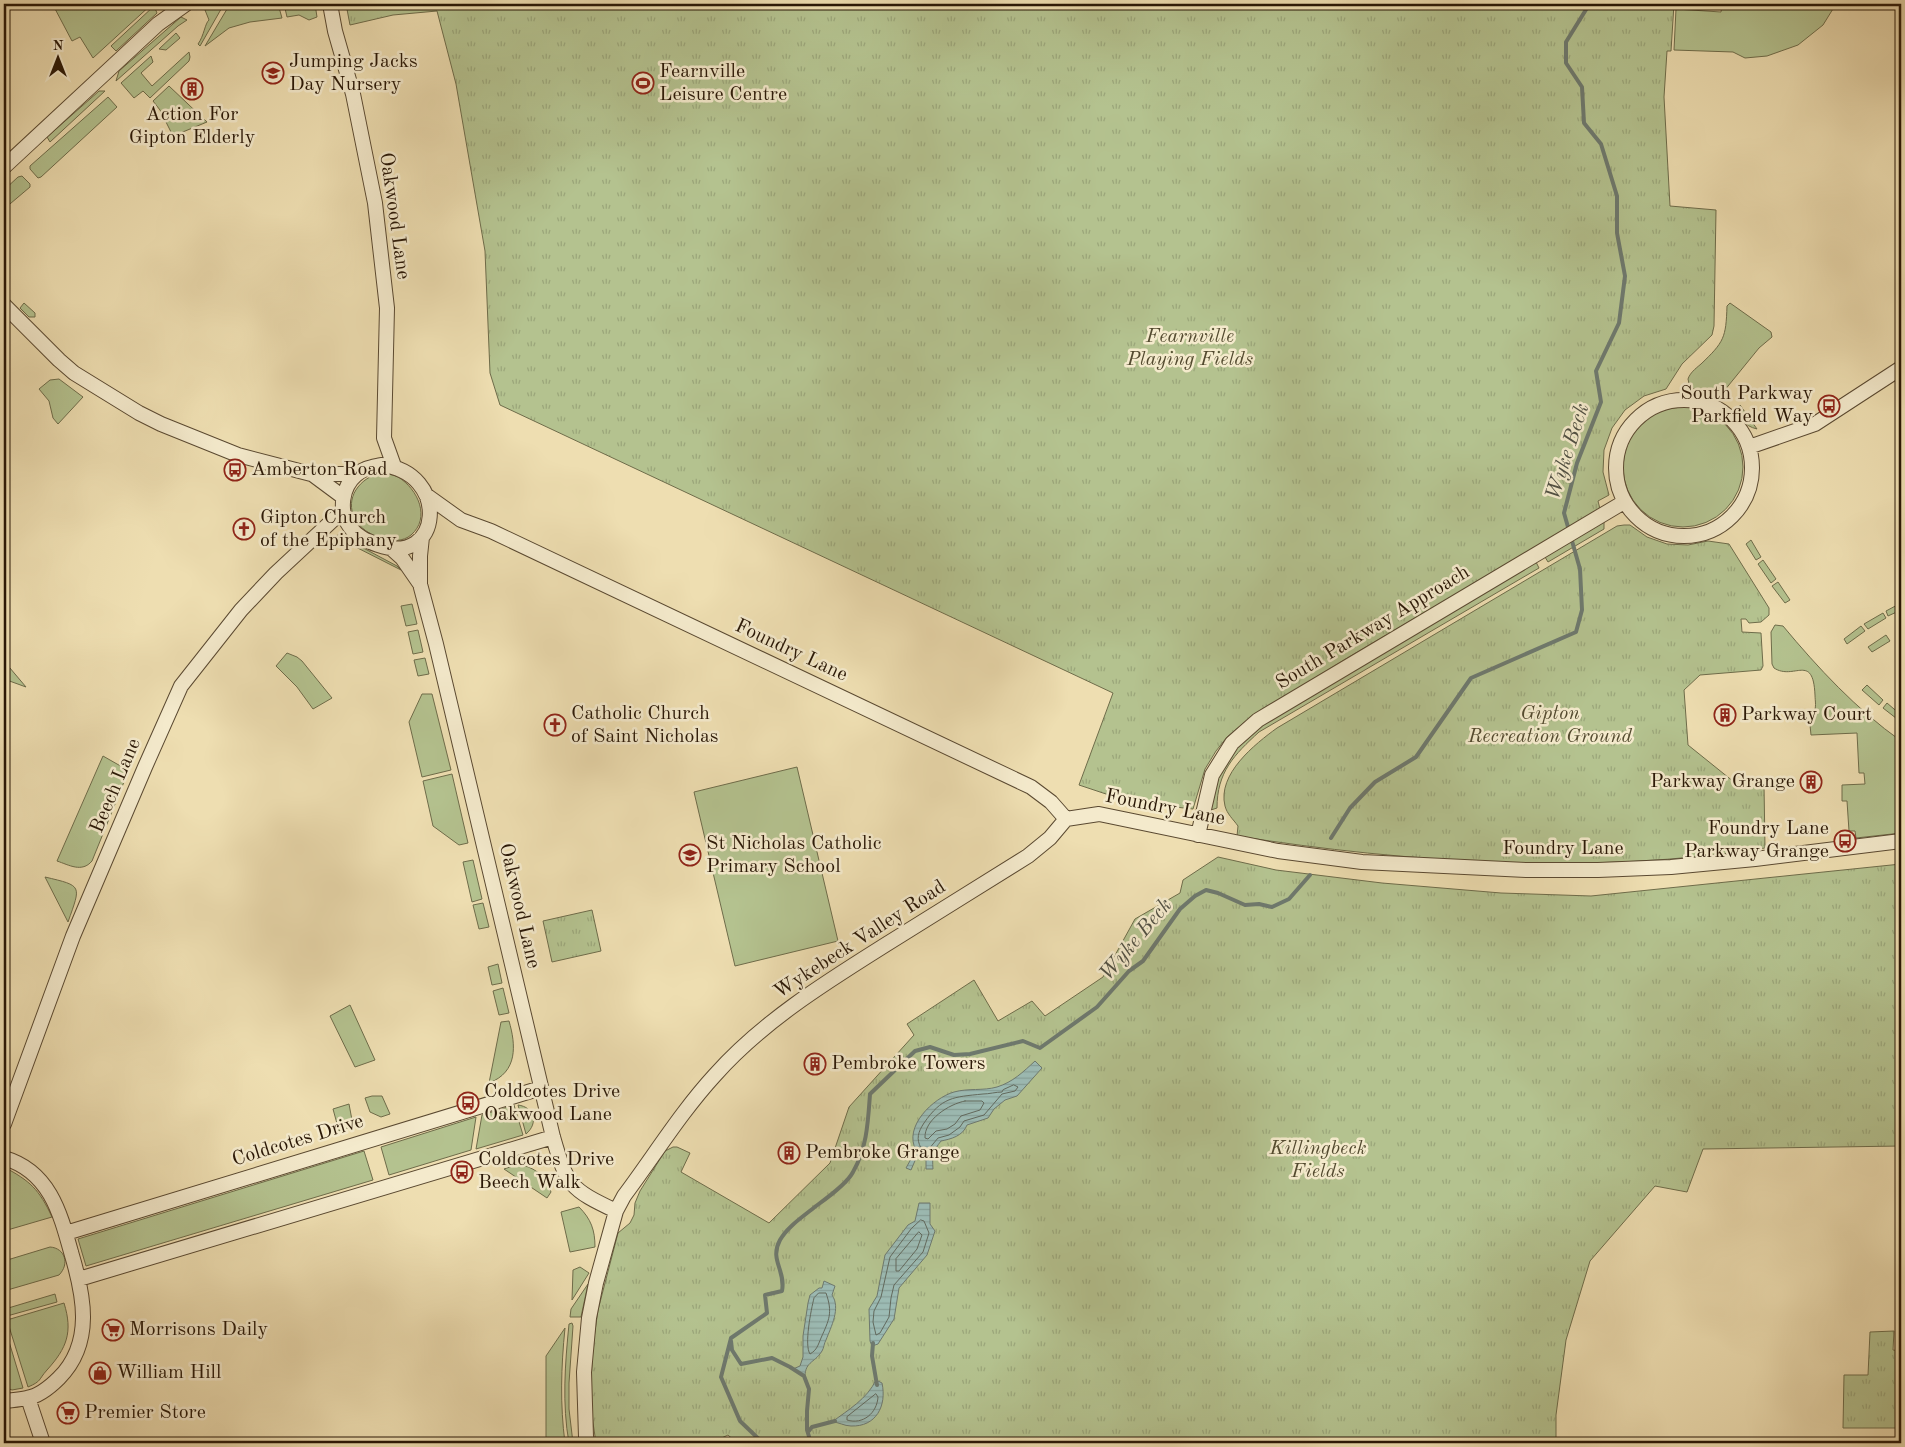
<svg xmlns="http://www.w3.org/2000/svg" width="1905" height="1447" viewBox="0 0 1905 1447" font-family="'Old Standard TT',serif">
  <defs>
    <pattern id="park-tufts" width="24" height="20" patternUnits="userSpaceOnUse" patternTransform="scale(1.25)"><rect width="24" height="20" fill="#b4c28f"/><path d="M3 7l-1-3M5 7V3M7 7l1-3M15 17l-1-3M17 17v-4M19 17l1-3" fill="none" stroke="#9ba67a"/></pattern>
    <pattern id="water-rules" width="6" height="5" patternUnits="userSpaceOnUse" patternTransform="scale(1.25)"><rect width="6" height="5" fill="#9cbbb4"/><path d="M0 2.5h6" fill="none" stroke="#86a099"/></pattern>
  </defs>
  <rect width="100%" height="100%" fill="#eedeb1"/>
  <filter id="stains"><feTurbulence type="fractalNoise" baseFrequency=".004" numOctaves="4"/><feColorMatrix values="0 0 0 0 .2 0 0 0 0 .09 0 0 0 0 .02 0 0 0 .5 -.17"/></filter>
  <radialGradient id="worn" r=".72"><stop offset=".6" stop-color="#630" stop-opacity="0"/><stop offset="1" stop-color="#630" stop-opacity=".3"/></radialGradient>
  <!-- green -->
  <path fill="#b4c28f" stroke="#6e6c4a" d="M 64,4 L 152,4 L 93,58 L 80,37 L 72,41 L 53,5 Z
    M 209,4 L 224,4 L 200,46 L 198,44 C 204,36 205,23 209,20 L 205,10 Z
    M 230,4 L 278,4 L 282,18 L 250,22 L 229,28 L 205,46 Z
    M 284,4 L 315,4 L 317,17 L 309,20 L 299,15 L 287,17 Z
    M 1722,4 L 1836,4 L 1823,25 L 1798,45 L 1767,56 L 1745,58 L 1733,52 L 1674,50 L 1676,9 L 1721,12 Z
    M 154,6 L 157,13 L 116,51 L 111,46 Z
    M 181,17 L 187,20 L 178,26 L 116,81 L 119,71 Z
    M 176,33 L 180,38 L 166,50 L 159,49 Z
    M 189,52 L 190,57 L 189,61 L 150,98 L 143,91 L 134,98 L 121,83 L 151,56 L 153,62 L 141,73 L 152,86 Z
    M 169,86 L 207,122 L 173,136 L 160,110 L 153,101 Z
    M 99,91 L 105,91 L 50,142 L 47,137 Z
    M 108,97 L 117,107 L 41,177 L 38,178 L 30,169 L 30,166 Z
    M 22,176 L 30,184 L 30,187 L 4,209 L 4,190 L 18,177 Z
    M 24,303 L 35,313 L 35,317 L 29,317 L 20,308 Z
    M 1730,303 L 1771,332 L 1772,337 L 1759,348 L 1724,391 L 1713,393 L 1690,388 L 1688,379 C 1690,373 1695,369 1701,364 C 1724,342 1726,338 1727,306 Z
    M 59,379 L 83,397 L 58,424 L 53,418 L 49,401 L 39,389 L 50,380 Z
    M 1740,405 L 1757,429 C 1744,426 1739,418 1740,405 Z
    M1623 467a60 60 0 1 1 120 0a60 60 0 1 1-120 0Z
    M 380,473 C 386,474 393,474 398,477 C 418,489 431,518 411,535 C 396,548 364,536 355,519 C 344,498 360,478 380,473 Z
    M 1604,522 L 1604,529 L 1548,562 L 1545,557 Z
    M 339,535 L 397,566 L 401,570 L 334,536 Z
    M 1751,540 L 1761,557 L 1756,560 L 1746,544 Z
    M 1763,560 L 1776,579 L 1771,583 L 1758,564 Z
    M 1536,562 L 1539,568 L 1259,732 C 1234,755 1217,772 1217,808 L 1211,810 C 1212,774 1230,752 1256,729 Z
    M 1778,582 L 1790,600 L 1785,603 L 1772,586 Z
    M 1901,603 L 1901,610 L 1888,616 L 1886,611 Z
    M 412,604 L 417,624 L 406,626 L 401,606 Z
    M 1883,613 L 1886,618 L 1868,629 L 1864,624 Z
    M 1775,625 L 1783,626 C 1818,668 1856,709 1901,741 L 1901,833 L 1856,838 L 1855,831 L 1849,831 L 1847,801 L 1842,801 L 1842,785 L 1865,784 L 1864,773 L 1859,773 L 1857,733 L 1811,735 L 1809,715 L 1813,714 C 1817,708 1815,701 1815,695 C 1813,652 1794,681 1774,668 L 1772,664 L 1771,632 Z
    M 1861,626 L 1865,631 L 1847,644 L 1844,639 Z
    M 418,630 L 423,652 L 413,654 L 408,632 Z
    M 1886,635 L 1890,641 L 1872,652 L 1868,647 Z
    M 287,653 L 297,657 L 302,661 L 332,698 L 313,709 L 297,687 L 276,666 Z
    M 425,658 L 429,674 L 418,676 L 414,660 Z
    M 4,661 L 26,687 L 4,679 Z
    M 1867,685 L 1883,700 L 1879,705 L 1862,690 Z
    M 422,694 L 432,694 L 451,770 L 422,777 L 409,722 Z
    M 1887,703 L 1901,715 L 1901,722 L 1883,708 Z
    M 103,756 L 124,768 L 126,777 L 92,861 C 82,873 69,865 57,861 Z
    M 797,767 L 838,941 L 735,966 L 694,792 Z
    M 452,774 L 468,843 L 459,845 L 433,826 L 423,781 Z
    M 473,860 L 482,899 L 472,902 L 463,862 Z
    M 45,877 C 83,886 81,885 68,922 Z
    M 483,903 L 489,927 L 479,929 L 473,905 Z
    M 498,964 L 502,983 L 492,985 L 488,967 Z
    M 503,988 L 509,1013 L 499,1015 L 493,991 Z
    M 350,1005 L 375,1060 L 355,1067 L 330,1016 Z
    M 509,1021 C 516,1045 518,1072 489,1083 L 501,1022 Z
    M 372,1096 L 382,1096 L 390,1114 L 381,1117 L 370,1112 L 365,1098 Z
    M 349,1104 L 352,1120 L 348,1128 L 339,1131 L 333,1109 Z
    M 514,1105 L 523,1135 L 476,1149 L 482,1115 Z
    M 518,1105 C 534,1107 539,1123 526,1134 Z
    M 476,1117 L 471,1150 L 389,1175 L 381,1147 Z
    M 364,1151 L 373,1180 L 86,1266 L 78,1239 Z
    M 523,1165 C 538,1170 546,1177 551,1192 L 547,1198 L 504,1169 L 513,1166 Z
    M 4,1167 C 30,1181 39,1189 52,1217 L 4,1231 Z
    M 579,1207 C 591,1219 595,1230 595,1247 L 570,1252 L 561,1212 Z
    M 50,1247 C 65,1248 70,1264 59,1275 L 4,1291 L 4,1261 Z
    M 580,1267 L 589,1273 L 572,1300 L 573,1270 Z
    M 588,1284 L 581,1317 L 570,1317 L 571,1309 Z
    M 55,1294 L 57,1302 L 7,1316 L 5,1309 Z
    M 64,1303 C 73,1332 67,1348 47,1370 C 38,1380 42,1381 28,1387 L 7,1320 Z
    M 572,1323 L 573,1326 L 569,1383 L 569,1409 L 573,1443 L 569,1443 C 562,1404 565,1364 569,1324 Z
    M 4,1324 L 4,1325 L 23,1388 L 12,1390 L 4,1387 Z
    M 565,1328 C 561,1367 560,1405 565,1443 L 551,1443 L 546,1437 L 546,1356 Z"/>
  <!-- park -->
  <path fill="url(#park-tufts)" stroke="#6e6c4a" d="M 346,4 L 587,4 C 595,10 609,8 617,4 L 1674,4 L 1671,51 L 1667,51 L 1664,97 L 1670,206 L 1716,210 L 1714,326 L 1712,335 L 1682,364 L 1666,389 L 1644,396 L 1625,410 L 1612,428 L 1604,450 L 1603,472 L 1609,495 L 1598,501 L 1600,509 L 1349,657 L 1251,717 L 1227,737 L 1216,751 L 1205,769 L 1193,809 L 1130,802 L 1079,785 L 1113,693 L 500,405 L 490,373 L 485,251 L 456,84 L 437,11 L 393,15 L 350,25 Z
    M 1624,525 L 1630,525 L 1647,537 L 1667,544 L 1688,545 L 1708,541 L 1729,544 L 1769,608 L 1769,615 L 1761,622 L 1749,623 L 1746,619 L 1741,619 L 1742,632 L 1761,633 L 1763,666 L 1761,670 L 1700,675 L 1684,690 L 1688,745 L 1739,786 L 1764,785 L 1765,848 C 1594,875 1408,863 1237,836 L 1238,826 C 1233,819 1227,814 1225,806 C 1217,774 1255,744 1277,728 L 1617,526 Z
    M 1218,857 L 1276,870 L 1382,883 L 1501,893 L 1591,896 L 1901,864 L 1901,1146 L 1703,1149 L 1687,1192 L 1655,1186 L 1590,1261 L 1566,1340 L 1556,1415 L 1556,1443 L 737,1443 L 728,1435 L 711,1443 L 596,1443 L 592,1416 L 591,1382 L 593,1345 L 598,1310 L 618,1233 L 630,1223 L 634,1215 L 635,1203 L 640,1191 L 665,1151 L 673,1147 L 677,1147 L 690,1153 L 681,1172 L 769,1223 L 830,1163 L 849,1107 L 914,1035 L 907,1024 L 974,980 L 998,1021 L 1032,1001 L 1045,1016 L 1103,977 L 1135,919 L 1180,893 L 1183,880 Z
    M 592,910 L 601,951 L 552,962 L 543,921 Z
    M 1894,1331 L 1893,1350 L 1901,1351 L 1901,1428 L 1843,1428 L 1844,1375 L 1868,1375 L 1870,1332 Z"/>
  <!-- water -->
  <path fill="url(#water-rules)" stroke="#6e796e" d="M 1035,1061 L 1042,1068 L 1017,1096 L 1005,1100 L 994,1109 L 988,1118 L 967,1125 C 963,1136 951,1139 941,1141 C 933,1151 932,1156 933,1169 L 926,1169 L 926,1156 L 922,1154 L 917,1156 L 911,1170 L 906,1168 L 916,1150 C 903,1127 933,1098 954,1092 C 968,1088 983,1091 997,1087 C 1013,1082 1023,1072 1035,1061 Z
    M 919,1203 L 930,1203 L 930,1224 L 935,1231 L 927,1255 L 899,1288 L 894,1319 L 878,1344 L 872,1346 L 870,1341 L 869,1309 L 877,1296 L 885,1255 L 908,1225 L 915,1221 Z
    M 824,1281 L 835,1286 L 832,1295 C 841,1308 831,1327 826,1340 C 824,1343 824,1348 822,1351 C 814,1364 804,1361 805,1380 L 804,1376 L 793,1369 L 800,1366 L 803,1357 L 803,1336 L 808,1303 L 810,1295 L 819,1288 L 822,1288 Z
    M 876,1380 L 882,1383 C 887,1406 876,1427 851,1426 C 844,1426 839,1422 832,1422 C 848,1410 867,1399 876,1380 Z"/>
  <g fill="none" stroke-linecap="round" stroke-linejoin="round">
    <!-- shore -->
    <path stroke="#62695d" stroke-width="1" d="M 1014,1085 L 1018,1087 L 1015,1091 L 1002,1094 L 984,1115 L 964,1121 L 960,1127 L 949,1135 L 938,1138 L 928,1150 L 921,1148 C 916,1139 918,1132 924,1123 C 942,1097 953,1097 983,1094 C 989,1094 996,1092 1002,1092 L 1003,1090 Z
      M 965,1101 L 982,1101 L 984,1103 L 980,1110 L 961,1116 L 955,1124 L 947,1129 L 936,1131 L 928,1139 L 925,1138 C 924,1120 949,1104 965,1101 Z
      M 921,1220 L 924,1221 L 929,1233 L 923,1252 L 894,1285 L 891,1298 L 889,1317 L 880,1333 L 876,1335 L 873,1322 L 874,1311 L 881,1297 L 890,1257 L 911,1229 Z
      M 919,1232 L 922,1235 L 917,1249 L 899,1271 L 896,1271 L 896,1259 Z
      M 819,1293 L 826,1293 C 833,1313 829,1320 821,1338 C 818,1345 817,1350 810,1354 C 804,1345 811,1310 814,1298 Z
      M 876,1394 L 878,1397 C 877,1413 863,1425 847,1420 L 847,1417 Z"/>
    <!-- stream -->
    <path stroke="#6e796e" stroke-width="4" d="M 1331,838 L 1350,808 L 1375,782 L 1416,757 L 1471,678 L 1576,632 L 1582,610 L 1580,569 L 1564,513 L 1577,463 L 1601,402 L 1596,371 L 1619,323 L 1625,276 L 1617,233 L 1617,196 L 1601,144 L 1584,123 L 1582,87 L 1566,63 L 1566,42 L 1587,8 L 1587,4
      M 731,1341 L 732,1350 L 741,1364 L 772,1358 L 790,1367 L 804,1376 L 809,1389 L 807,1411 L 807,1430 L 811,1443
      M 873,1343 L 872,1356 L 877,1385
      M 808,1432 L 812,1427 L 835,1421
      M 763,1443 L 740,1421 L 721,1377 L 731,1338 L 767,1313 L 765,1295 L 782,1291 C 786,1270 769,1260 780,1240 C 788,1226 804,1216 816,1206 C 827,1198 847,1184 853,1172 C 867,1148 868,1122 870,1094 L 915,1051 L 930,1047 L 954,1055 L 970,1054 L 1023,1041 L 1040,1048 L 1097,1007 L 1129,971 L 1143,961 L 1180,909 L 1195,896 L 1206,890 L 1218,893 L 1245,905 L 1259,904 L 1272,907 L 1289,899 L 1310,875"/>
    <!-- minor casing -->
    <g stroke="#5a4931" stroke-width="16">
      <path id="minor" d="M 330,4 L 335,31 L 353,94 L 375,203 L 387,308 L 384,438 L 394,466
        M 4,167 L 158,24 L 186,4
        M 4,305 L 59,360 L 74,373 L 139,413 L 161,424 L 238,455 L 311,474 L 357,474
        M1616 468a68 68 0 1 1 136 0a68 68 0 1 1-136 0Z
        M 1749,447 L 1815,424 L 1901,368
        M 381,465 C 451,472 442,568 378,545 C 367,541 357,537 350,527 C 338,511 342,487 356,475 C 363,468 372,467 381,465 Z
        M 312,474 L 343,497
        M 426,495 L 461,520 L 491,531 L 1031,787 L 1051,802 L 1066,819
        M 422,537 L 420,556 L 420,584 L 436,644 L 553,1137 C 567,1186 570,1189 616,1211
        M 392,549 L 402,558 L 420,584
        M 1066,819 L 1099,814 L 1278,851 L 1362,862 L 1526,870 L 1598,870 L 1671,867 L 1755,859 L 1901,841
        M 1198,835 L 1212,775 L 1232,743 L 1258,720 L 1624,502
        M 4,1124 L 73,936 L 145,767 L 181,686 L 241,610 L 276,573 L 334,519 L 344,513
        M 4,1158 C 49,1171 60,1212 71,1252 C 84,1295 94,1343 59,1378 C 50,1387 39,1396 27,1398 C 19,1400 11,1400 4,1401
        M 66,1233 L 541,1088
        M 79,1279 L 553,1137
        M 28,1398 L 43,1443
        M 588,1443 L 586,1437 L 584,1372 L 589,1318 L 596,1283 L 616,1211 L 624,1196 C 654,1156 681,1112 715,1075 C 764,1020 828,981 890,942 C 936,913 982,885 1028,856 L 1050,838 L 1066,819"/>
    </g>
    <!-- minor -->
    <use href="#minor" stroke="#f4eacc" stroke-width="14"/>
  </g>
  <!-- icons -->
  <defs>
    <g id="school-ring" transform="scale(1.125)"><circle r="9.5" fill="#f4eacc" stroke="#8f2418" stroke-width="1.5"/><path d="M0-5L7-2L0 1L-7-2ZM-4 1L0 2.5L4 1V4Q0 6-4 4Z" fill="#8f2418"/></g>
    <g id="stadium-ring" transform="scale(1.125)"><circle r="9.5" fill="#f4eacc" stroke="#8f2418" stroke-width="1.5"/><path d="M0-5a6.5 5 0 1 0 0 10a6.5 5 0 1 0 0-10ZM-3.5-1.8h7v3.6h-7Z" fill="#8f2418"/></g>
    <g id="building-ring" transform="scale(1.125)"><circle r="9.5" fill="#f4eacc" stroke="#8f2418" stroke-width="1.5"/><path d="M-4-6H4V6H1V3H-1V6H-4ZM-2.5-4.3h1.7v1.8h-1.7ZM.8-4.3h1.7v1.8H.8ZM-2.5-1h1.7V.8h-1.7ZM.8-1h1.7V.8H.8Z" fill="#8f2418"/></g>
    <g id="bus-ring" transform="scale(1.125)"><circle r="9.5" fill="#f4eacc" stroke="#8f2418" stroke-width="1.5"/><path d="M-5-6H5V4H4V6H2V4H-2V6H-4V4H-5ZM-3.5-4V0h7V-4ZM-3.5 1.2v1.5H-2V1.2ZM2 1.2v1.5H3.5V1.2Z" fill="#8f2418"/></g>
    <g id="church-ring" transform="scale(1.125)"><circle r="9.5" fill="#f4eacc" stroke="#8f2418" stroke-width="1.5"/><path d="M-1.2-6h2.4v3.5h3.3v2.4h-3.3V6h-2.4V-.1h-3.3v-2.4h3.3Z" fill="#8f2418"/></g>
    <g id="supermarket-ring" transform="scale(1.125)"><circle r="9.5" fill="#f4eacc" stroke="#8f2418" stroke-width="1.5"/><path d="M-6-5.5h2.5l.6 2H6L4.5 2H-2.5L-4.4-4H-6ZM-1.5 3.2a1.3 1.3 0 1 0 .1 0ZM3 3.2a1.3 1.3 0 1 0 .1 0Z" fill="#8f2418"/></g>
    <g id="shop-ring" transform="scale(1.125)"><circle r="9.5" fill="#f4eacc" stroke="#8f2418" stroke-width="1.5"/><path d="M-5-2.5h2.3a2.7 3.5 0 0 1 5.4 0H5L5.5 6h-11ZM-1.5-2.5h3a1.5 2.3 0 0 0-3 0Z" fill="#8f2418"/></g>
  </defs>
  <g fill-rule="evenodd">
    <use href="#school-ring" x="273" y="73"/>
    <use href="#stadium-ring" x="643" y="83"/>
    <use href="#building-ring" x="192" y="89"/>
    <use href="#bus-ring" x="1829" y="406"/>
    <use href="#bus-ring" x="235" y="470"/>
    <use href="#church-ring" x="244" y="529"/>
    <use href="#building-ring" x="1725" y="715"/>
    <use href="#church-ring" x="555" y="725"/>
    <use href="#building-ring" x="1811" y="782"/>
    <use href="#bus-ring" x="1845" y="841"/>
    <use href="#school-ring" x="690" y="855"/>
    <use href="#building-ring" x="815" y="1064"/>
    <use href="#bus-ring" x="468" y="1103"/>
    <use href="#building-ring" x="789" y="1153"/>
    <use href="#bus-ring" x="462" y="1172"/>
    <use href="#supermarket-ring" x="113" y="1330"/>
    <use href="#shop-ring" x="100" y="1373"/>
    <use href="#supermarket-ring" x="68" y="1413"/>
  </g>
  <g text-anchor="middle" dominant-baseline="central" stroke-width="5" stroke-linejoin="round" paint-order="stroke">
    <!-- poi labels -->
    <g font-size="20" fill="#291706" stroke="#f4eacc" text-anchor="start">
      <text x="289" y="62">Jumping Jacks<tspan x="289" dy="23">Day Nursery</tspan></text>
      <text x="659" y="72">Fearnville<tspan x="659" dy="23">Leisure Centre</tspan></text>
      <text x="192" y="115" text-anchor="middle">Action For<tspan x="192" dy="23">Gipton Elderly</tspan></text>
      <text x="1813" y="394" text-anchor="end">South Parkway<tspan x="1813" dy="23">Parkfield Way</tspan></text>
      <text x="251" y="470">Amberton Road</text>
      <text x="260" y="518">Gipton Church<tspan x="260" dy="23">of the Epiphany</tspan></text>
      <text x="571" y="714">Catholic Church<tspan x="571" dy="23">of Saint Nicholas</tspan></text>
      <text x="1741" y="715">Parkway Court</text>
      <text x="1795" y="782" text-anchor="end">Parkway Grange</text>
      <text x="1829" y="829" text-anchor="end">Foundry Lane<tspan x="1829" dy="23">Parkway Grange</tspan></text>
      <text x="706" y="844">St Nicholas Catholic<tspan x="706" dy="23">Primary School</tspan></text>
      <text x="831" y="1064">Pembroke Towers</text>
      <text x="484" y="1092">Coldcotes Drive<tspan x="484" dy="23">Oakwood Lane</tspan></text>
      <text x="805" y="1153">Pembroke Grange</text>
      <text x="478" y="1160">Coldcotes Drive<tspan x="478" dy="23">Beech Walk</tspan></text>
      <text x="129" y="1330">Morrisons Daily</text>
      <text x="116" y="1373">William Hill</text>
      <text x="84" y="1413">Premier Store</text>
    </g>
    <!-- street labels -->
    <g font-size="20" fill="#291706" stroke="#f4eacc">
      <text transform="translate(394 216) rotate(82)">Oakwood Lane</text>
      <text transform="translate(1373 628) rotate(-31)">South Parkway Approach</text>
      <text transform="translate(791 651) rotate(25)">Foundry Lane</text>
      <text transform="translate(116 786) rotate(-67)">Beech Lane</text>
      <text transform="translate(1165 808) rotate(11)">Foundry Lane</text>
      <text x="1563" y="849">Foundry Lane</text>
      <text transform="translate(519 906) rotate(77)">Oakwood Lane</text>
      <text transform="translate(860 940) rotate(-33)">Wykebeck Valley Road</text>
      <text transform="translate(298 1141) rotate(-17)">Coldcotes Drive</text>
    </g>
    <!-- park labels -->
    <g font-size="20" font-style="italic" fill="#534a2f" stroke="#f4eacc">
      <text x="1190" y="337">Fearnville<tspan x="1190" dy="23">Playing Fields</tspan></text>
      <text x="1550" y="714">Gipton<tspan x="1550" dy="23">Recreation Ground</tspan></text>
      <text x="1318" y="1149">Killingbeck<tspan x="1318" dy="23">Fields</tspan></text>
    </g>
    <!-- water labels -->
    <g font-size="21" font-style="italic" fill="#515043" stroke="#f4eacc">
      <text transform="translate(1568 452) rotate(-72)">Wyke Beck</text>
      <text transform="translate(1136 940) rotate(-50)">Wyke Beck</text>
    </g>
  </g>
  <!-- margin -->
  <rect width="1905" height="1447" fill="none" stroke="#eedeb1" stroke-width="20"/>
  <rect x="5" y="5" width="1895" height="1437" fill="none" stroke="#291706" stroke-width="2.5"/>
  <rect x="10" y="10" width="1885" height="1427" fill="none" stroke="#291706"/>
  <!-- north arrow -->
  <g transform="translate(58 58)" stroke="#f4eacc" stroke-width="4" paint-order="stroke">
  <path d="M0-4L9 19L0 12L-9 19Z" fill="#291706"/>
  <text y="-8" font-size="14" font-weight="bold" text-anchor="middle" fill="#291706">N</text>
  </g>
  <rect width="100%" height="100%" filter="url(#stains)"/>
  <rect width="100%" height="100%" fill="url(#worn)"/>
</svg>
